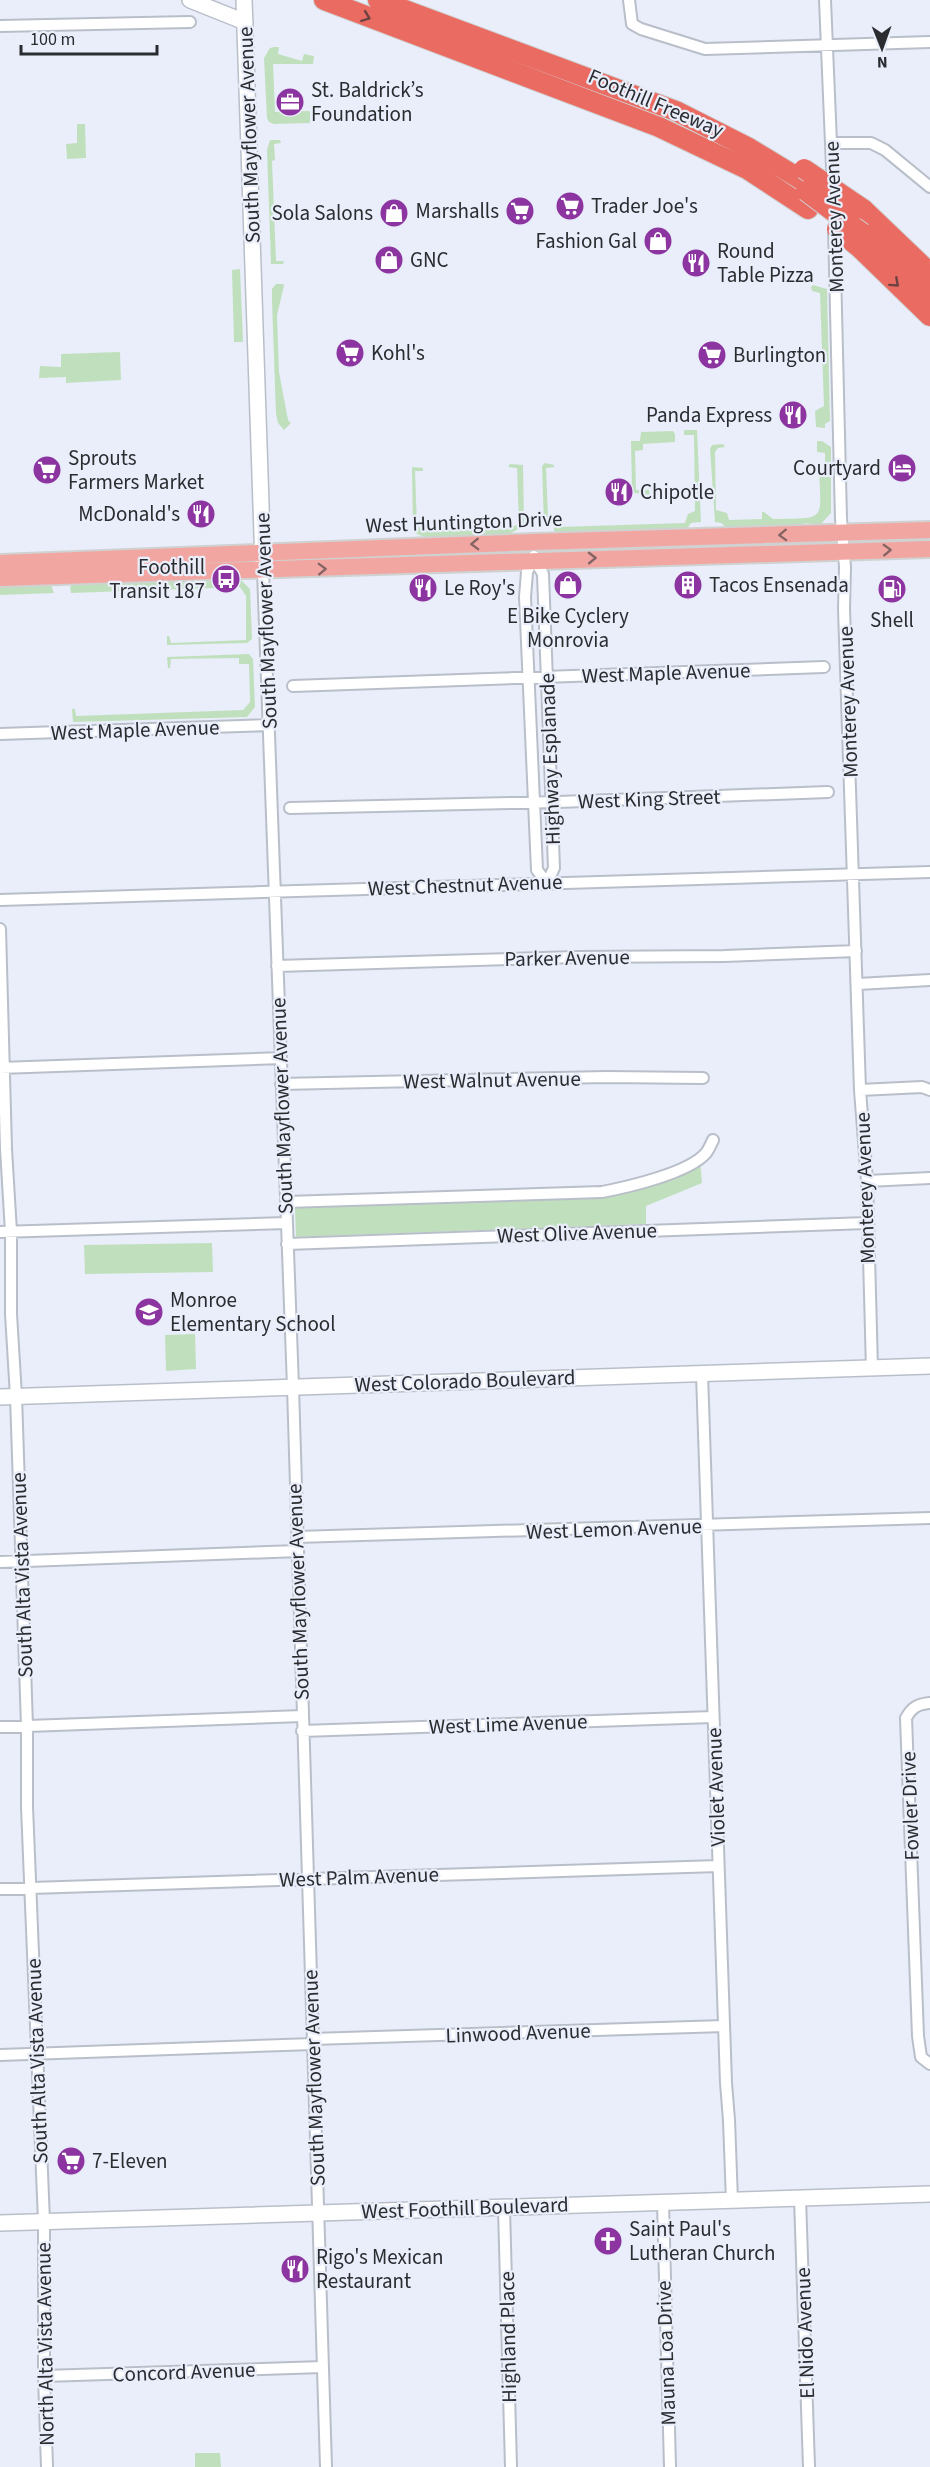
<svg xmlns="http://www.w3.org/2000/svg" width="930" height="2467" viewBox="0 0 930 2467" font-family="'Source Sans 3',sans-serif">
  <rect width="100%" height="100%" fill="#e9eefa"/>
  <!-- green -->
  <path fill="#c0e0bd" d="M 274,47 L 279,47 L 278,54 L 302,61 L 304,54 L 314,56 L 313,64 L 273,64 L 275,112 L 310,111 L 310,123 L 274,124 L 269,122 L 267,118 L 264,58 L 270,48 Z
    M 77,124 L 85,124 L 86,158 L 67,159 L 66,144 L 77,143 Z
    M 270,140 L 280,140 L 281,143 L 274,144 L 275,160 L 272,161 L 276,261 L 284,261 L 283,264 L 271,264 L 267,150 Z
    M 240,269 L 243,342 L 234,342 L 232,270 Z
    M 276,284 L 283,284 L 284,286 L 277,315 L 279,372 L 288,420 L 291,423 L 284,430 L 278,423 L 276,414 L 272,301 L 272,289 Z
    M 813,285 L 827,289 L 830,421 L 825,424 L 825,428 L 816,427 L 815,411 L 824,406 L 820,293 L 812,291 L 811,287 Z
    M 120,352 L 121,380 L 66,383 L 66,377 L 39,378 L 40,366 L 61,367 L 61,354 Z
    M 684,430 L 697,430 L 701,522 L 691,523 L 687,529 L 556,533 L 554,531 L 554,524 L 544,524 L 542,466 L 545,463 L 554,465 L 554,467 L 546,468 L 548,518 L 559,518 L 559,527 L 685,523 L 688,514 L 695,511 L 694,435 L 684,435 Z
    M 673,431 L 675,434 L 675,442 L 643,444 L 643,450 L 635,451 L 636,490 L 649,490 L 650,495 L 635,493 L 632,489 L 631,441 L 640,441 L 641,432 Z
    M 817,441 L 822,441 L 831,447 L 831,513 L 820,525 L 804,523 L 803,526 L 726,527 L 721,523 L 715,522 L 710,449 L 712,445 L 723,444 L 725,447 L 718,448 L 715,452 L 716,510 L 727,513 L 729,520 L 762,519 L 762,512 L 764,512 L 773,519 C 827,518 821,522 819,469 L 825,468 L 825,453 L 817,452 Z
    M 510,464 L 523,465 L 524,526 L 507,535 L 424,537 L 413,532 L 412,467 L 423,468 L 423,471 L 415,471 L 417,526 L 428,531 L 507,529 L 519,524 L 517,468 L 508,467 Z
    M 240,579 L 250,589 L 252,639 L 247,643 L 167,645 L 167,636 L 169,636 L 171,643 L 246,640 L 246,596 L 240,587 L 71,593 L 70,587 L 72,585 Z
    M 51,585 L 54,593 L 0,595 L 0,587 Z
    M 249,654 L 253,659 L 255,707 L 247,717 L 73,722 L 72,709 L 75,709 L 76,716 L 243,710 L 250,702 L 249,664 L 239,664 L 239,658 L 171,659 L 170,668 L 168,668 L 167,657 Z
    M 700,1159 L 702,1183 L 646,1206 L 646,1224 L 296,1237 L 295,1207 L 601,1193 Z
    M 212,1243 L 213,1272 L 85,1274 L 84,1245 Z
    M 195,1334 L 196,1369 L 166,1371 L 165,1335 Z
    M 195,2453 L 220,2453 L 221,2467 L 195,2467 Z"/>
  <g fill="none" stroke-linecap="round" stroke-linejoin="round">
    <!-- street casing -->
    <g stroke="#b9bfc9" stroke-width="14">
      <path id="street" d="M 629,0 L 632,24 L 641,29 L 705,49 L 930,42
        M 825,0 L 833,191
        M 0,26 L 190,22
        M 831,143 L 871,143 L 885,150 L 930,187
        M 834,227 L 841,519 L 845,567 L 844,609 L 860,1090 L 867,1181 L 872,1369
        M 534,556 L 527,572 L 525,597 L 537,870 L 547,883 L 554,868 L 543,574 L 534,559
        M 263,571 L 293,1387 L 326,2467
        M 293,686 L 824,667
        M 0,734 L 270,725
        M 290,808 L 558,802 L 828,792
        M 0,900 L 930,872
        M 0,929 L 6,1149 L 11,1232 L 11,1314 L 16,1396 L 27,1726 L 27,1807 L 44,2221 L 44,2376 L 47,2467
        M 277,966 L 577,957 L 724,956 L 856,951
        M 858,984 L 930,980
        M 0,1068 L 281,1058
        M 281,1084 L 606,1077 L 703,1078
        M 860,1090 L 922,1087 L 930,1090
        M 867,1181 L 930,1178
        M 286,1202 L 602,1192 C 628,1187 689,1173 706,1153 C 709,1149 711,1144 713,1140
        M 0,1232 L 286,1223
        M 287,1244 L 867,1223
        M 702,1374 L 726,2083 L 729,2120 L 732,2201
        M 297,1537 L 930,1518
        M 0,1562 L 298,1551
        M 930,1703 C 918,1704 912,1707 906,1718 L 918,2036 L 921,2057 L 930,2064
        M 0,1727 L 302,1716
        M 302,1731 L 713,1717
        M 0,1889 L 718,1866
        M 312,2039 L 724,2026
        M 0,2055 L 313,2044
        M 800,2198 L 809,2467
        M 663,2203 L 670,2467
        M 504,2208 L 511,2467
        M 44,2376 L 323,2367"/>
    </g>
    <!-- secondary casing -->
    <g stroke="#b9bfc9" stroke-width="18">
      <path id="secondary" d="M 190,0 L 245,22
        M 244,0 L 263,564
        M 0,1397 L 930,1366
        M 0,2223 L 930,2194"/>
    </g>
    <!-- primary casing -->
    <g stroke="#d0d1d1" stroke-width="20">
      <path id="primary" d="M 0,563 L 533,542 L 930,530
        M 0,578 C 310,568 620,557 930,549"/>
    </g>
    <!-- highway casing -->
    <g stroke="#d0d1d1" stroke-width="22">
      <path id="highway" d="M 324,0 L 659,127 L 747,169 L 808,209
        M 378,0 L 676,111 L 749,148 L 805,182
        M 863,209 L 930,273
        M 862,233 L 930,296
        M 861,249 L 930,316"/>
    </g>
    <!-- street -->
    <use href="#street" stroke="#fff" stroke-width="10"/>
    <!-- secondary -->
    <use href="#secondary" stroke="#fff" stroke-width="15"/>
    <!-- primary -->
    <use href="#primary" stroke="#f2a6a1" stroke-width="16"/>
    <!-- highway -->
    <use href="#highway" stroke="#ea6b62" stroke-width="20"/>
    <!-- highway-bridge casing -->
    <g stroke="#d0d1d1" stroke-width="22" stroke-linecap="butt">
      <path id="highway-bridge" d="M 804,169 L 863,209
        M 806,191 L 862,233
        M 837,229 L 861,249"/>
    </g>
    <!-- highway-bridge -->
    <use href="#highway-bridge" stroke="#ea6b62" stroke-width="20"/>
  </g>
  <!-- one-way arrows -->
  <defs><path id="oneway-chevron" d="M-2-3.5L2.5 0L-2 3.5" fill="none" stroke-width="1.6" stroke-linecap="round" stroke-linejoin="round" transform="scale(1.5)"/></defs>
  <g stroke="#6d4242">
    <use href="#oneway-chevron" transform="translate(366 17) rotate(21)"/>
    <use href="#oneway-chevron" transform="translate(895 283) rotate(42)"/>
  </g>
  <g stroke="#846363">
    <use href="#oneway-chevron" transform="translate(783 535) rotate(178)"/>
    <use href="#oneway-chevron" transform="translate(475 544) rotate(178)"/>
    <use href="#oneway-chevron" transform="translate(887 550) rotate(-2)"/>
    <use href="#oneway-chevron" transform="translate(592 558) rotate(-1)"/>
    <use href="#oneway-chevron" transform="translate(322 569) rotate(-2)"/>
  </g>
  <!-- icons -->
  <defs>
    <g id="office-disc" transform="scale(1.5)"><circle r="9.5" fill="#8c34a0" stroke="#e9eefa"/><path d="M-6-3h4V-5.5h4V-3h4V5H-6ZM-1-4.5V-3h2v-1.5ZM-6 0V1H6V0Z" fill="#fff"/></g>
    <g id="supermarket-disc" transform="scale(1.5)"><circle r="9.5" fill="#8c34a0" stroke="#e9eefa"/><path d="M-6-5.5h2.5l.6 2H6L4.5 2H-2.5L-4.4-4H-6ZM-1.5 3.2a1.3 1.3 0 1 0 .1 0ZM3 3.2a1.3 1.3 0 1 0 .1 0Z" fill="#fff"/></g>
    <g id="shop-disc" transform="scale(1.5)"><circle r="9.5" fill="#8c34a0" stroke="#e9eefa"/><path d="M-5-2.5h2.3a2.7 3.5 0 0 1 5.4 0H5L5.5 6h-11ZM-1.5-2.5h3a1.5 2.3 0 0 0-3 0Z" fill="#fff"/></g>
    <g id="restaurant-disc" transform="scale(1.5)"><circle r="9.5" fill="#8c34a0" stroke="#e9eefa"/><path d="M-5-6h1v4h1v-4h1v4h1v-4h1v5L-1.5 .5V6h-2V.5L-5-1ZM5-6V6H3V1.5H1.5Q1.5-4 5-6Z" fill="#fff"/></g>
    <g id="hotel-disc" transform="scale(1.5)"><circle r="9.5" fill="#8c34a0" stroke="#e9eefa"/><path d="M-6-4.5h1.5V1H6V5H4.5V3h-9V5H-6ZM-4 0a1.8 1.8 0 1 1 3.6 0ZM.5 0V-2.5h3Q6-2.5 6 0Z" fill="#fff"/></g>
    <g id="bus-disc" transform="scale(1.5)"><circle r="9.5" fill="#8c34a0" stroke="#e9eefa"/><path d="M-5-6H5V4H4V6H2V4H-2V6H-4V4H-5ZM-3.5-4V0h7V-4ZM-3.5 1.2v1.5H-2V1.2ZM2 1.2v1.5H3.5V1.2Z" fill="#fff"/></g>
    <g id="building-disc" transform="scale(1.5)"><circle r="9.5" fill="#8c34a0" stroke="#e9eefa"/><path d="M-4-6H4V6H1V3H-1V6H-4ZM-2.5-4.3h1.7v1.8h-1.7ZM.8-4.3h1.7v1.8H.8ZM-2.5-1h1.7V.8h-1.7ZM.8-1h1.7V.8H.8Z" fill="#fff"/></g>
    <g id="fuel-disc" transform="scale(1.5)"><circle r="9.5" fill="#8c34a0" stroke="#e9eefa"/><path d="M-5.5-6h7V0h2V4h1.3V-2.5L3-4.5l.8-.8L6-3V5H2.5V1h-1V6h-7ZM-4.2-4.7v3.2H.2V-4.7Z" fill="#fff"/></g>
    <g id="school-disc" transform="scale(1.5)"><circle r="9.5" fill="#8c34a0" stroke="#e9eefa"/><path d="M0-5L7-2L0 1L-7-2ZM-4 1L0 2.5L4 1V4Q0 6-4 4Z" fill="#fff"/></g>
    <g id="church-disc" transform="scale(1.5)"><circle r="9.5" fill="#8c34a0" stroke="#e9eefa"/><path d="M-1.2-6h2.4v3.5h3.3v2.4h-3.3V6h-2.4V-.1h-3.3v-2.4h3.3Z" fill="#fff"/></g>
  </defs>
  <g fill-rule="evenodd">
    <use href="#office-disc" x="290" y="102"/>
    <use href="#supermarket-disc" x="570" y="206"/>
    <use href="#supermarket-disc" x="520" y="211"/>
    <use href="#shop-disc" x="394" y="213"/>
    <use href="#shop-disc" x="658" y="241"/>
    <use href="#shop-disc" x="389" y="260"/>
    <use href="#restaurant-disc" x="696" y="263"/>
    <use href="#supermarket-disc" x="350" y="353"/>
    <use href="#supermarket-disc" x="712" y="355"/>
    <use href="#restaurant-disc" x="793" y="415"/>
    <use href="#hotel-disc" x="902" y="468"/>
    <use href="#supermarket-disc" x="47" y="470"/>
    <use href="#restaurant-disc" x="619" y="492"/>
    <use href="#restaurant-disc" x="201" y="514"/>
    <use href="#bus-disc" x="226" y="579"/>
    <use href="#shop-disc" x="568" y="585"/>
    <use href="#building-disc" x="688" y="585"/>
    <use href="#restaurant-disc" x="423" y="588"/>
    <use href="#fuel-disc" x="892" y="589"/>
    <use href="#school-disc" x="149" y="1312"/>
    <use href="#supermarket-disc" x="71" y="2161"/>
    <use href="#church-disc" x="608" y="2241"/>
    <use href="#restaurant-disc" x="295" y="2269"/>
  </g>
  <g text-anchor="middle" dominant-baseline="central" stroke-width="4.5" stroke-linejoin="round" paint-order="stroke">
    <!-- poi labels -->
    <g font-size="21" fill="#2a2c30" stroke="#e9eefa" text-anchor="start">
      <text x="311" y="90">St. Baldrick’s<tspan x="311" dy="24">Foundation</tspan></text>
      <text x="591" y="206">Trader Joe's</text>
      <text x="499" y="211" text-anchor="end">Marshalls</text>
      <text x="373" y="213" text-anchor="end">Sola Salons</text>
      <text x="637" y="241" text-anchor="end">Fashion Gal</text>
      <text x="717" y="251">Round<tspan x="717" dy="24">Table Pizza</tspan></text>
      <text x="410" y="260">GNC</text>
      <text x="371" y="353">Kohl's</text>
      <text x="733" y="355">Burlington</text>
      <text x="772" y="415" text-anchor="end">Panda Express</text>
      <text x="68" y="458">Sprouts<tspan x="68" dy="24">Farmers Market</tspan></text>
      <text x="881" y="468" text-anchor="end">Courtyard</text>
      <text x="640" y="492">Chipotle</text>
      <text x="180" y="514" text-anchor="end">McDonald's</text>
      <text x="205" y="567" text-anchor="end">Foothill<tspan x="205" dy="24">Transit 187</tspan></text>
      <text x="709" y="585">Tacos Ensenada</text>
      <text x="444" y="588">Le Roy's</text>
      <text x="568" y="616" text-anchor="middle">E Bike Cyclery<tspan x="568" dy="24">Monrovia</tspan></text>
      <text x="892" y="620" text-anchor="middle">Shell</text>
      <text x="170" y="1300">Monroe<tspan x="170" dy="24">Elementary School</tspan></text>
      <text x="92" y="2161">7-Eleven</text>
      <text x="629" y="2229">Saint Paul's<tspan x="629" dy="24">Lutheran Church</tspan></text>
      <text x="316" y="2257">Rigo's Mexican<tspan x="316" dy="24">Restaurant</tspan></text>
    </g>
    <!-- street labels -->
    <g font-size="21" fill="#2a2c30" stroke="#e9eefa">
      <text transform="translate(656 103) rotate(23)">Foothill Freeway</text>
      <text transform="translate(249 135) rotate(-92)">South Mayflower Avenue</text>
      <text transform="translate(834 217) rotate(-92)">Monterey Avenue</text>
      <text transform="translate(464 522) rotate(-2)">West Huntington Drive</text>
      <text transform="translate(266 621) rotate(-92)">South Mayflower Avenue</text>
      <text transform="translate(666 673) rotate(-2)">West Maple Avenue</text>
      <text transform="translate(848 702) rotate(-92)">Monterey Avenue</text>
      <text transform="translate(135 730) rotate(-2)">West Maple Avenue</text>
      <text transform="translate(550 759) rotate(-92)">Highway Esplanade</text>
      <text transform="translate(649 799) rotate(-2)">West King Street</text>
      <text transform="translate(465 885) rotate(-2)">West Chestnut Avenue</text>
      <text transform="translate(567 958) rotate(-1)">Parker Avenue</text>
      <text transform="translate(492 1080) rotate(-1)">West Walnut Avenue</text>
      <text transform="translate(282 1106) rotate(-92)">South Mayflower Avenue</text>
      <text transform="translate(865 1188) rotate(-92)">Monterey Avenue</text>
      <text transform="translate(577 1233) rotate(-2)">West Olive Avenue</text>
      <text transform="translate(465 1381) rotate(-2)">West Colorado Boulevard</text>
      <text transform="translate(614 1529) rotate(-2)">West Lemon Avenue</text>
      <text transform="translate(22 1575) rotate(-92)">South Alta Vista Avenue</text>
      <text transform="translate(298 1592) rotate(-92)">South Mayflower Avenue</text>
      <text transform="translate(508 1724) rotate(-2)">West Lime Avenue</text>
      <text transform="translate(716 1787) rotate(-92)">Violet Avenue</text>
      <text transform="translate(910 1806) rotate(-92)">Fowler Drive</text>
      <text transform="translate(359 1877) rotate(-2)">West Palm Avenue</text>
      <text transform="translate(518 2033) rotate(-2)">Linwood Avenue</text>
      <text transform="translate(37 2061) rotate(-92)">South Alta Vista Avenue</text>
      <text transform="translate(314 2078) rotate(-92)">South Mayflower Avenue</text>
      <text transform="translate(465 2208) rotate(-2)">West Foothill Boulevard</text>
      <text transform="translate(805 2333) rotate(-92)">El Nido Avenue</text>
      <text transform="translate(508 2337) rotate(-91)">Highland Place</text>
      <text transform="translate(45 2344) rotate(-91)">North Alta Vista Avenue</text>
      <text transform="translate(666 2353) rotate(-92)">Mauna Loa Drive</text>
      <text transform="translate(184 2372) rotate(-2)">Concord Avenue</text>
    </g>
  </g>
  <!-- north arrow -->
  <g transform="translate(882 48) rotate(179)" stroke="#e9eefa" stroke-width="4.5" paint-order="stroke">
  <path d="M0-4.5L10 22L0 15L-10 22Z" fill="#2a2c30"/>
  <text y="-9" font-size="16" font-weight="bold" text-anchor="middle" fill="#2a2c30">N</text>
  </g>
  <!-- scale -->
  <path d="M21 45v9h136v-9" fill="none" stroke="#2a2c30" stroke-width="3"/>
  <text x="30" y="45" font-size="18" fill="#2a2c30" stroke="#e9eefa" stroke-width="4.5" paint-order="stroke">100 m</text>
</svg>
